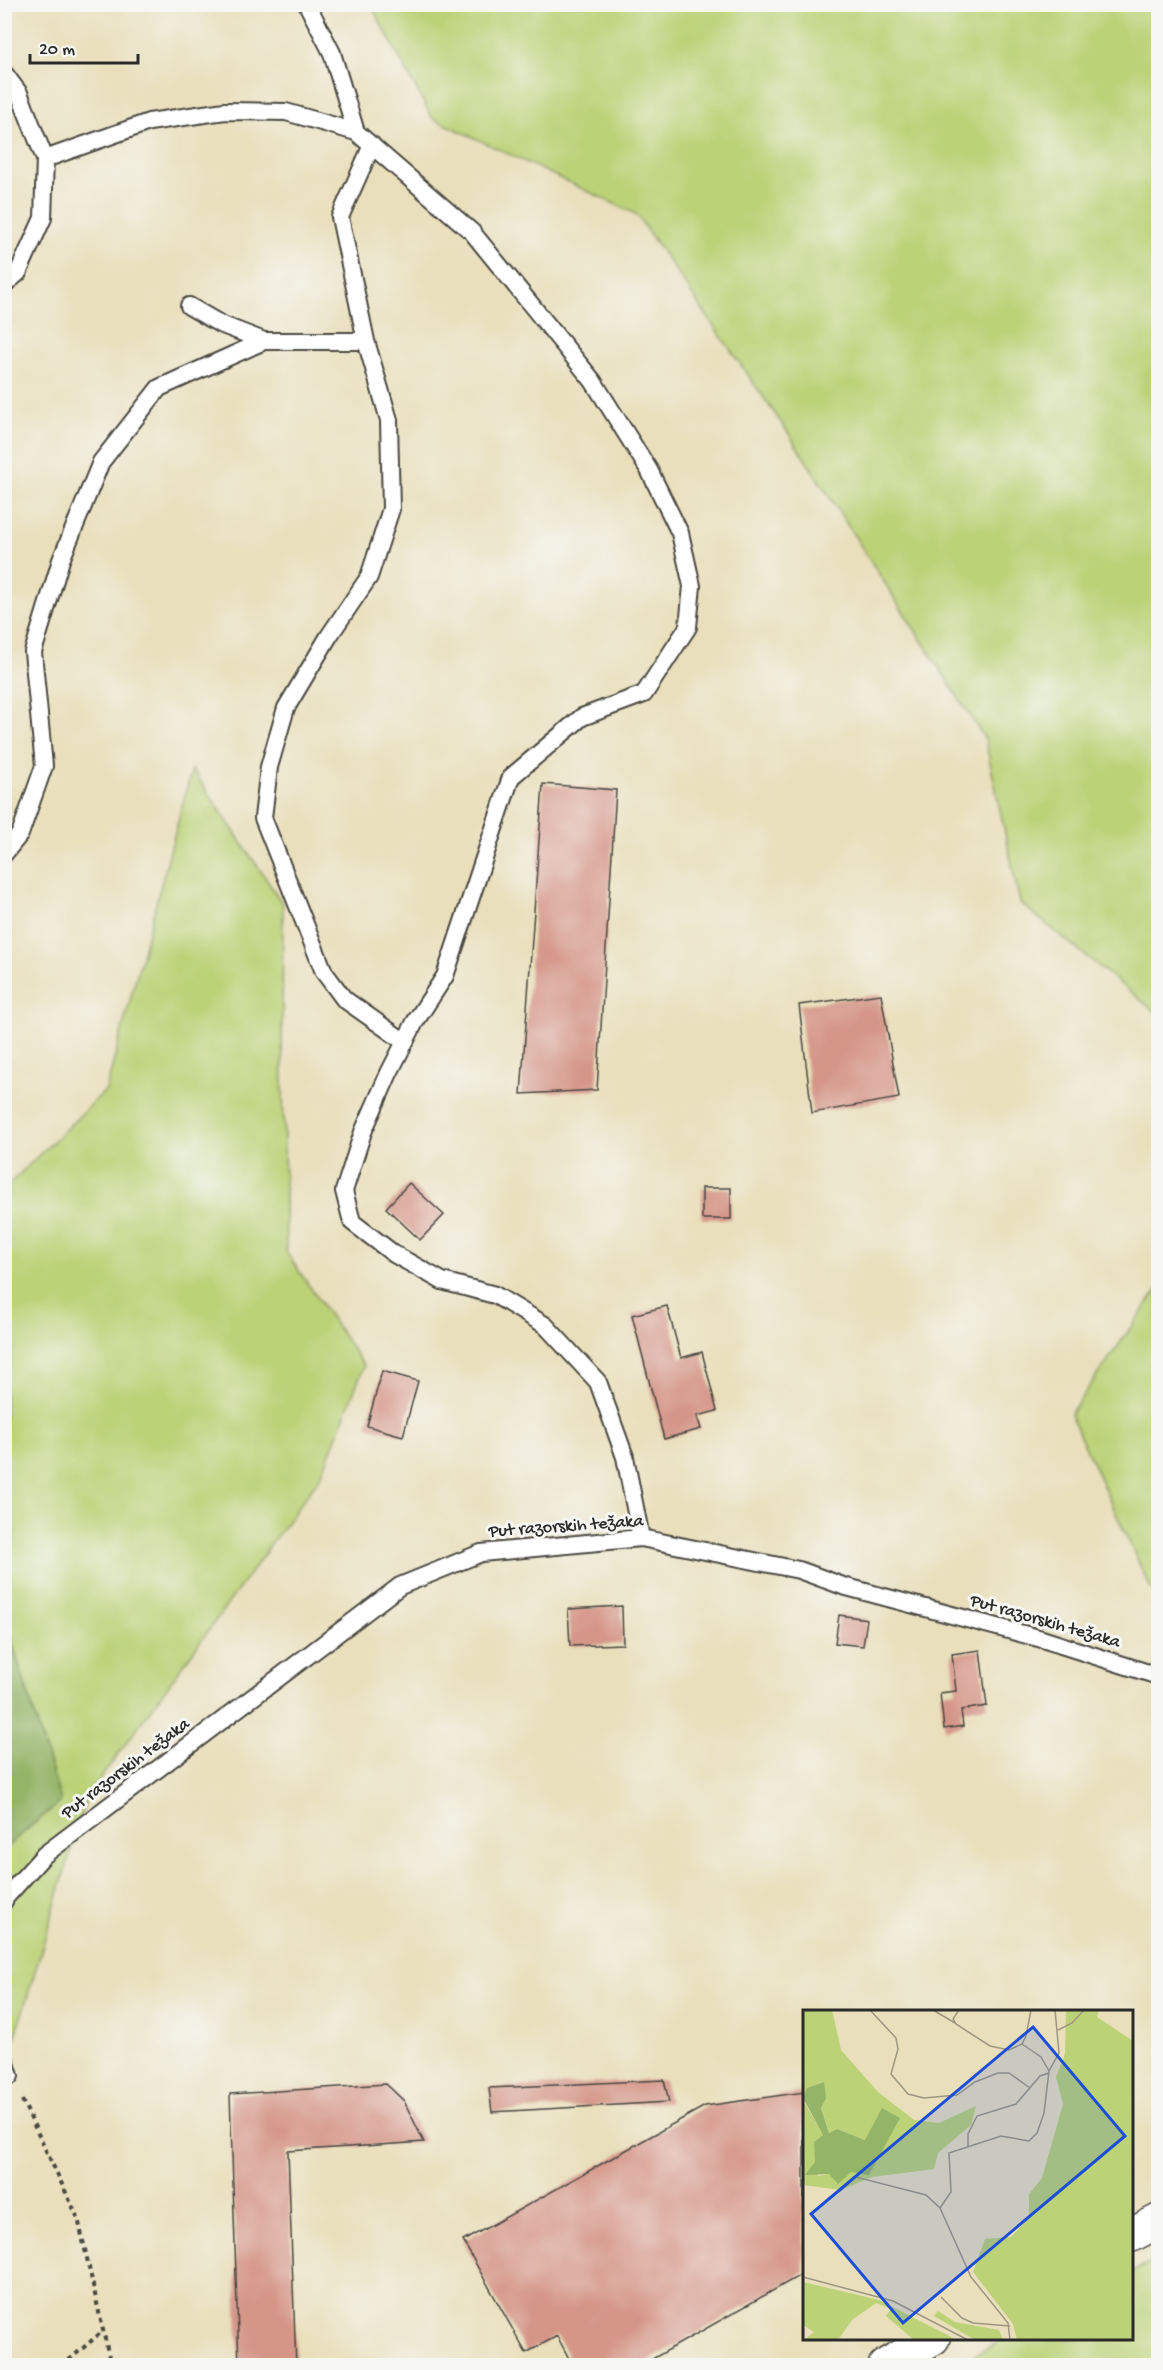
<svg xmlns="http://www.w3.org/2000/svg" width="1163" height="2370" viewBox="0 0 1163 2370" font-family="'Gochi Hand',sans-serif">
  <rect width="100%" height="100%" fill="#f6f6f2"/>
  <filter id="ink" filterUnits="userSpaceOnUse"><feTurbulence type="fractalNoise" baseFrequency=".0167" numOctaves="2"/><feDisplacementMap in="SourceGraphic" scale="12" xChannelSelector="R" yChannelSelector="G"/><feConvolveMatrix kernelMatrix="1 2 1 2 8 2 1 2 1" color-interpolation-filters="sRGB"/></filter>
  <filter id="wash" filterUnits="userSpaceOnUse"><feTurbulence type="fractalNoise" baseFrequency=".008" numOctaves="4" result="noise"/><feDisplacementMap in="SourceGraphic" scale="24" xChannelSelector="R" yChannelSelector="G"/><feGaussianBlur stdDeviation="1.35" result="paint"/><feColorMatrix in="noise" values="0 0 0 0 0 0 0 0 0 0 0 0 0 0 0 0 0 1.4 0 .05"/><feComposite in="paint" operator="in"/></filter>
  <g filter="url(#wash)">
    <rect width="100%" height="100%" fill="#e9dfbb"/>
    <!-- green -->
    <path fill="#bbd277" stroke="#737e51" stroke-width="1.5" d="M 371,5 L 1158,5 L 1158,1014 L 1020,903 L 985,739 L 789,434 L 636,214 L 432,118 Z
      M 192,769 L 283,904 L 282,1027 L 286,1252 L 364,1366 L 321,1476 L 87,1797 L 10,2055 L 5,2060 L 5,1848 L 61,1801 L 5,1619 L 5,1188 L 106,1090 Z
      M 1158,1289 L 1158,1598 L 1150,1587 L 1070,1414 Z
      M 1158,2260 L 1158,2365 L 956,2365 L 1004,2339 L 1132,2338 L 1132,2272 Z"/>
    <!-- forest -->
    <path fill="#94b468" stroke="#60704a" stroke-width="1.5" d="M 5,1619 L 61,1801 L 5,1848 L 4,1848 Z"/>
    <g id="blocks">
      <!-- building -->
      <path fill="#d59688" d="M 543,784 L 616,790 L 597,1090 L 521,1094 Z
        M 881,994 L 899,1098 L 812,1113 L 799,1005 Z
        M 409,1183 L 444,1215 L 420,1240 L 386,1208 Z
        M 702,1188 L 731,1188 L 731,1219 L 702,1219 Z
        M 667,1306 L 681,1358 L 702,1352 L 717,1411 L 697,1416 L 701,1429 L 664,1439 L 632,1315 Z
        M 382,1371 L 418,1381 L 403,1436 L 367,1426 Z
        M 622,1606 L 623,1644 L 570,1646 L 568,1609 Z
        M 839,1615 L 867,1619 L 863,1646 L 835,1643 Z
        M 980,1650 L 987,1706 L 961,1710 L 963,1726 L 944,1729 L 940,1693 L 956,1691 L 952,1654 Z
        M 664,2080 L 669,2102 L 492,2112 L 489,2088 Z
        M 386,2084 L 404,2101 L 424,2142 L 288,2151 L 296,2366 L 239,2366 L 230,2094 Z
        M 804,2092 L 804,2273 L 640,2366 L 573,2366 L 557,2336 L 526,2353 L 463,2241 L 705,2106 Z"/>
    </g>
  </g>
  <g filter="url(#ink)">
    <use href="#blocks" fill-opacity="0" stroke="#484641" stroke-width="1.5"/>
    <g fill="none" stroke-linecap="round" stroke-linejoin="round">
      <!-- service casing -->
      <g stroke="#484641" stroke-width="20">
        <path id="service" d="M 307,4 L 332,53 L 356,132 L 472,232 L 593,381 L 649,470 L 680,533 L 692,586 L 688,627 L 644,694 L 582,717 L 511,777 L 445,976 L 415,1022 L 389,1073 L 363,1132 L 344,1191 L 352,1222 L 394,1254 L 442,1281 L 495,1295 L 545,1325 L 598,1382 L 625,1457 L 641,1538
          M 4,73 L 19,93 L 45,159 L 43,218 L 18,273 L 4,285
          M 372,145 L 340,217 L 366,341 L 389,420 L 391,509 L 369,577 L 329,636 L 286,708 L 269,767 L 263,818 L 324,972 L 344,999 L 405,1042
          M 45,159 L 149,122 L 225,111 L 286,112 L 356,132
          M 189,306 L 220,324 L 264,341
          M 4,854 L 20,834 L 44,766 L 33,652 L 61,560 L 101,462 L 159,388 L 264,341 L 366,341
          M 4,1901 L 6,1897 L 44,1855 L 400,1586 L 481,1553 L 641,1538 L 799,1570 L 843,1586 L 1042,1639 L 1158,1676
          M 4,2057 L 10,2076"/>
      </g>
      <!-- primary casing -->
      <g stroke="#484641" stroke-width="36">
        <path id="primary" d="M 1132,2235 L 1158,2221
          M 885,2366 L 933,2338"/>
      </g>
      <!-- path -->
      <path stroke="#484641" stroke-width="4" stroke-dasharray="4.5 4.5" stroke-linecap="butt" d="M 22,2100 L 78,2218 L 111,2366
        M 62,2366 L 104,2330"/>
      <!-- service -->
      <use href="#service" stroke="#fff" stroke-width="16"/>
      <!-- primary -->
      <use href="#primary" stroke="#fff" stroke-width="33"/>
    </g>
  </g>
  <g text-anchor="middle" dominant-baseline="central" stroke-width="6" stroke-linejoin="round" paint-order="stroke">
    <!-- street labels -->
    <g font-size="18" fill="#2b2b2b" stroke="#f6f6f2">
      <text transform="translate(566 1527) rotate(-4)">Put razorskih težaka</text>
      <text transform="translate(1045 1622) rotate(16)">Put razorskih težaka</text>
      <text transform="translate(126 1769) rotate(-37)">Put razorskih težaka</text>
    </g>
  </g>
  <!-- overview -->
  <g transform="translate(803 2010)">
    <rect width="330" height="330" fill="#e9dfbb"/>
    <path d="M 0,0 L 29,0 L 38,40 L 75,82 L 111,110 L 136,113 L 173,96 L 168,115 L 135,143 L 131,159 L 69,167 L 38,180 L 0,175 L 0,90 L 20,125 L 11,132 L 15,166 L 26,164 L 62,130 L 34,119 L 26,123 L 18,97 L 21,72 L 4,78 L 0,88 ZM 263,0 L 296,0 L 294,7 L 330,31 L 330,330 L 214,330 L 210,314 L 170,262 L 182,229 L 208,227 L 226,208 L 226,184 L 239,168 L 260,94 L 253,67 L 262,44 ZM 0,272 L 76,290 L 154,330 L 111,330 L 83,306 L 88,299 L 73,293 L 50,309 L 35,330 L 1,330 L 11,322 L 0,315 ZM 135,301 L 152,312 L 196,320 L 200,330 L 172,330 L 131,306 Z" fill="#bbd277"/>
    <path d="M 21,72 L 23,88 L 18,98 L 26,123 L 34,119 L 62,130 L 79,98 L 97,108 L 66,165 L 48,162 L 35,174 L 26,164 L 2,165 L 12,152 L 11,132 L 20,125 L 0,88 L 4,78 Z" fill="#94b468"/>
    <path fill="none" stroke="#9d9781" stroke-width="1.5" d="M 67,0 L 93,28 L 95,39 L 88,64 L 105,84 L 121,88 L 154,85 L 172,72 L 195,63 L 206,63 L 227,78M 130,0 L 152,13M 156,0 L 150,9 L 153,14 L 187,36 L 206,40 L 219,34 L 223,26 L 228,0M 255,20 L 269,13 L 281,0M 219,34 L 238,47 L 246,61M 165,137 L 165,124 L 174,106 L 213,94 L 237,66 L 246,63M 36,182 L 53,167 L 123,185 L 137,198 L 168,267 L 205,313 L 207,330M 137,198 L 148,182 L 146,143 L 198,126 L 226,131 L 234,123 L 241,103 L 246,61 L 256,43 L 252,0M 0,267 L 90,291 L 165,330M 138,287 L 159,308 L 170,313 L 207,316"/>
    <path fill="#1d4ed8" fill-opacity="0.15" stroke="#1d4ed8" stroke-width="3" d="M 230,17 L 322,126 L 100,313 L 8,204 Z"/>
    <rect width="330" height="330" fill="none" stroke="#2b2b2b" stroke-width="3"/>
  </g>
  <!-- margin -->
  <rect width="1163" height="2370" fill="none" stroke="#f6f6f2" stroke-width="24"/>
  <!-- scale -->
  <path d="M30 54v9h108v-9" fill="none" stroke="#2b2b2b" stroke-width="3"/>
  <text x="39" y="54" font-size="18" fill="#2b2b2b" stroke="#f6f6f2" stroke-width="4.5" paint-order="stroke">20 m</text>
</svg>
